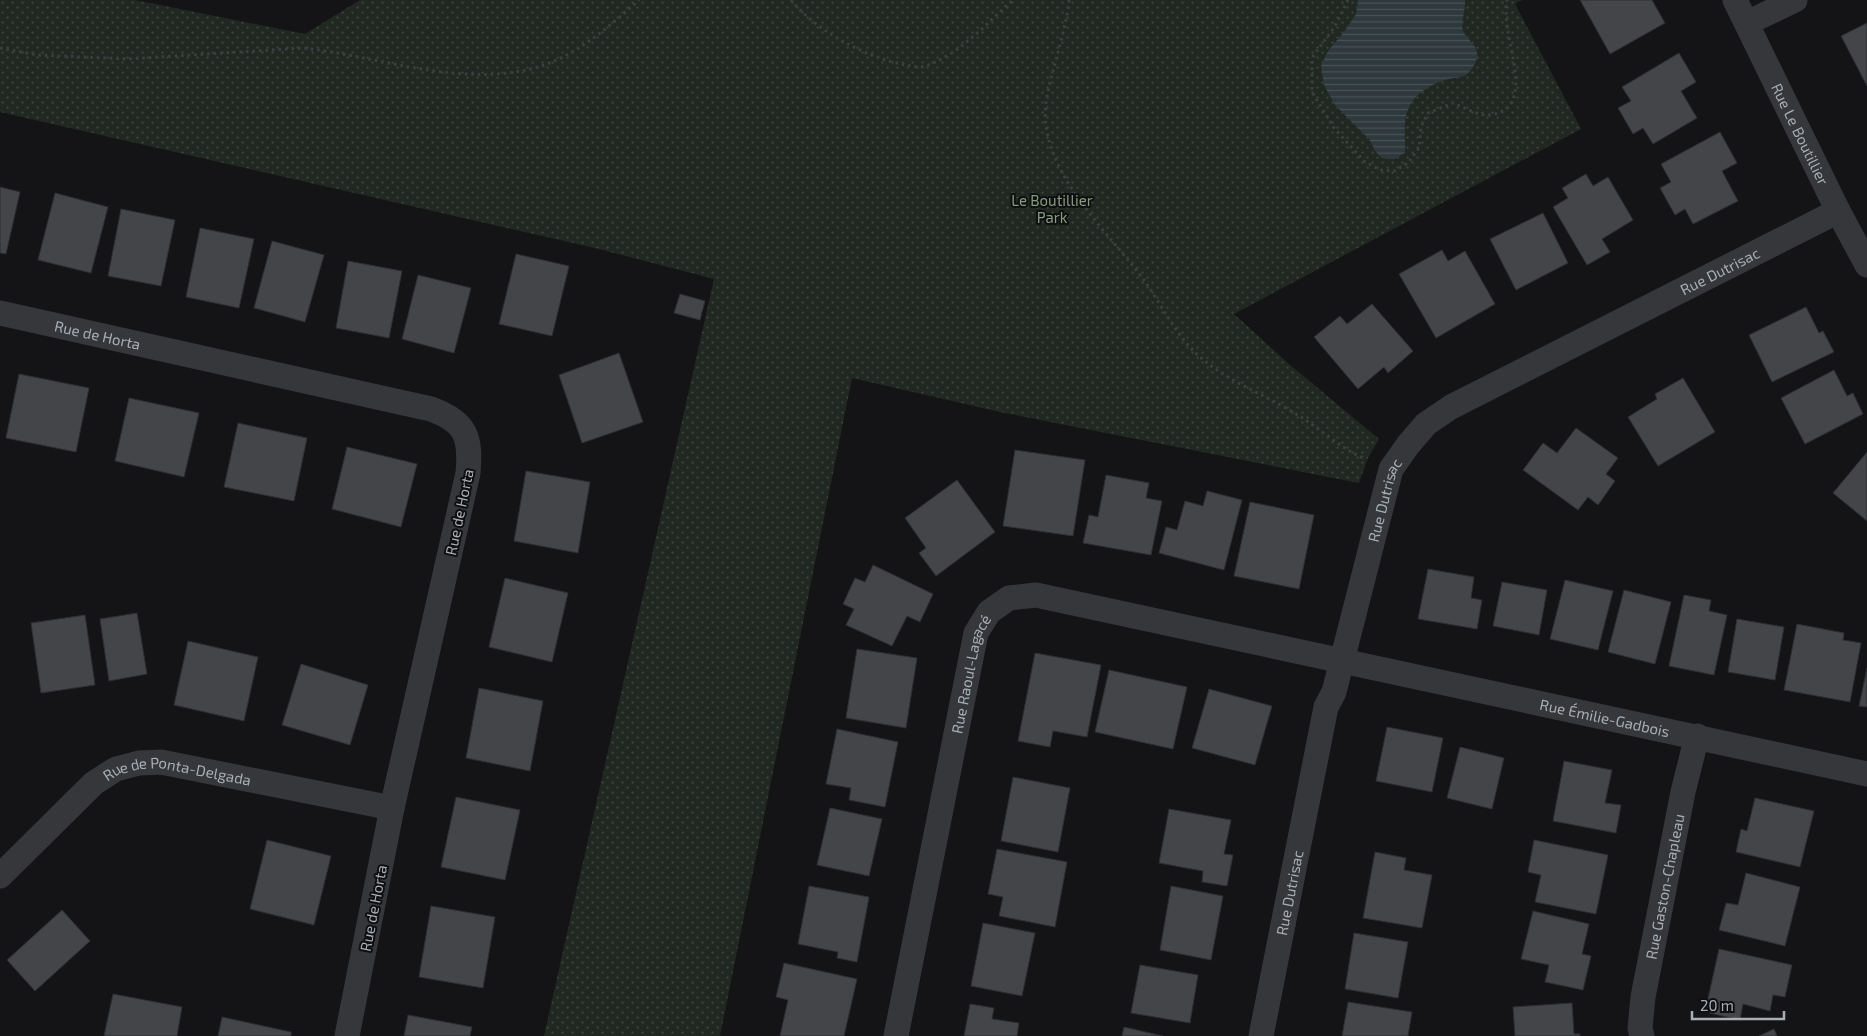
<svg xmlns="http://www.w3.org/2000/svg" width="1867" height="1036" viewBox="0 0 1867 1036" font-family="'Exo 2',sans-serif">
  <defs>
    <pattern id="park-dots" width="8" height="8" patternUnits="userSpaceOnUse" patternTransform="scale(1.25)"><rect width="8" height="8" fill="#212821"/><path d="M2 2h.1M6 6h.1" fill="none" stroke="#3e453f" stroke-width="1.8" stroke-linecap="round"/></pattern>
    <pattern id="water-rules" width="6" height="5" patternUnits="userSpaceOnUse" patternTransform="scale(1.25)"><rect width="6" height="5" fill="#2e393d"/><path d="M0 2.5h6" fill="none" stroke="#495357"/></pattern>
  </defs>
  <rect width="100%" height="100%" fill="#141416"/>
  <!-- park -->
  <path fill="url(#park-dots)" d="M 0,0 L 135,0 L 305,34 L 360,0 L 1522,0 L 1515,4 L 1581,129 L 1234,314 L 1289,364 L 1379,439 L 1368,458 L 1359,483 L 1000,412 L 852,378 L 720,1036 L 544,1036 L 714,279 L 599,249 L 0,112 Z"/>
  <!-- water -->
  <path fill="url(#water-rules)" d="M 1358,0 L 1465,0 C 1466,9 1460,23 1463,31 C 1467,40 1479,46 1477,57 C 1476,64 1470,73 1464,76 C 1458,78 1451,78 1445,80 C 1430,85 1416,93 1409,107 C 1402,122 1406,137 1405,153 L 1394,159 L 1382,158 L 1376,152 L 1369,139 L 1335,105 L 1324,85 L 1321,66 L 1328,51 L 1344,32 L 1356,14 Z"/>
  <!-- building -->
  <path fill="#434549" stroke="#2e2f32" d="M 1580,0 L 1652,0 L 1665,23 L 1610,54 Z
    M 1867,23 L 1867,86 L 1841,36 Z
    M 1679,53 L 1696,82 L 1681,91 L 1697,118 L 1653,144 L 1643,128 L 1633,134 L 1618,108 L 1631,101 L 1622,87 Z
    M 1720,132 L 1737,163 L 1722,171 L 1738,201 L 1693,224 L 1685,209 L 1675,215 L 1660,188 L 1671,182 L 1661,164 Z
    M 1586,174 L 1593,186 L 1608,177 L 1633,220 L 1602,239 L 1610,252 L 1587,265 L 1553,207 L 1568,198 L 1562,188 Z
    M 0,187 L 20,192 L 6,254 L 0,253 Z
    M 55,193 L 108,207 L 91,273 L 38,260 Z
    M 121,209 L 175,220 L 161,286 L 108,276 Z
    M 1543,213 L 1568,263 L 1516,290 L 1490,239 Z
    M 200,228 L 254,239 L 239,308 L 186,297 Z
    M 272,241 L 324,255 L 305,322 L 254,308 Z
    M 1442,250 L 1448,261 L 1465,251 L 1495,304 L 1436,338 L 1399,274 Z
    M 516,254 L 569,266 L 552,336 L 499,324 Z
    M 348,261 L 402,271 L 389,338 L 336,328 Z
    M 418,275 L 471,288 L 454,353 L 402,339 Z
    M 680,294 L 705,301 L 700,320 L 674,313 Z
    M 1372,304 L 1413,351 L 1388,373 L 1384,367 L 1358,389 L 1314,337 L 1340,316 L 1347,324 Z
    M 1806,307 L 1819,333 L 1823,331 L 1834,352 L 1772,382 L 1749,335 Z
    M 619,353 L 643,422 L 582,443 L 559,375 Z
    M 1834,370 L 1847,396 L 1853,393 L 1863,414 L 1805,444 L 1781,398 Z
    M 19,374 L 89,388 L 76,452 L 6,438 Z
    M 1683,378 L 1715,432 L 1658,466 L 1628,417 L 1657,399 L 1655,394 Z
    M 129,398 L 199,413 L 184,477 L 115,461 Z
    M 238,423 L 307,438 L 294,501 L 224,487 Z
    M 1576,428 L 1618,458 L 1606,474 L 1615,481 L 1598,505 L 1588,497 L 1578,510 L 1523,470 L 1543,443 L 1557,453 Z
    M 347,447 L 417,464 L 401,527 L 332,509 Z
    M 1015,450 L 1085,460 L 1073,536 L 1003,526 Z
    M 1867,452 L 1867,521 L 1833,493 Z
    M 526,471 L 590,482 L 578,553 L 514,541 Z
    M 1106,475 L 1149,483 L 1146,498 L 1162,501 L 1151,555 L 1083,543 L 1089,515 L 1098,517 Z
    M 957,480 L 995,532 L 936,576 L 919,553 L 926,548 L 905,518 Z
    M 1207,491 L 1242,500 L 1224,570 L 1159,553 L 1166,527 L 1177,530 L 1185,501 L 1203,506 Z
    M 1250,502 L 1314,515 L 1299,589 L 1234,576 Z
    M 873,565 L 933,594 L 920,622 L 907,616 L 892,646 L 846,625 L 854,609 L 843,604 L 855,578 L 865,582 Z
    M 1428,569 L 1474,577 L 1471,598 L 1482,600 L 1477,629 L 1418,619 Z
    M 505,578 L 568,593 L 552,662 L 489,647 Z
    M 1565,580 L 1613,591 L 1598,650 L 1550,639 Z
    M 1502,582 L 1547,590 L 1539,635 L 1493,626 Z
    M 1624,590 L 1671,602 L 1655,664 L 1608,652 Z
    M 1684,595 L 1711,600 L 1709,611 L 1727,615 L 1714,675 L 1669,666 Z
    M 137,613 L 147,674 L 109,681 L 100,619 Z
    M 85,615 L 95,685 L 41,693 L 31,623 Z
    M 1737,619 L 1784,627 L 1775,680 L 1728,672 Z
    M 1797,624 L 1844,633 L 1843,640 L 1861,643 L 1850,702 L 1784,690 Z
    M 188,641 L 258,657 L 244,721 L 174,705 Z
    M 857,649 L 917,658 L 906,728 L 846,718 Z
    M 1035,653 L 1101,665 L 1087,737 L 1053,731 L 1050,747 L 1018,741 Z
    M 301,664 L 368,685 L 350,745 L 282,725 Z
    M 1867,668 L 1867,707 L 1859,706 Z
    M 1109,670 L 1187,687 L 1173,749 L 1095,732 Z
    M 479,688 L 543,701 L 530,771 L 466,758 Z
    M 1209,689 L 1272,706 L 1255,765 L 1192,748 Z
    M 1387,727 L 1443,738 L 1432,792 L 1376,781 Z
    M 837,729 L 898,742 L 885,807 L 849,800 L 851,788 L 826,784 Z
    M 1460,747 L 1504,758 L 1492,809 L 1447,798 Z
    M 1564,761 L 1612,770 L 1605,803 L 1621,805 L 1616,833 L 1553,821 Z
    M 1013,777 L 1070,788 L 1058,852 L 1001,841 Z
    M 456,797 L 520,810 L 505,880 L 441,867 Z
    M 1755,798 L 1814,811 L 1800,867 L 1736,852 L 1741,829 L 1747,831 Z
    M 830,808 L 882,819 L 869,876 L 817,865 Z
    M 1169,809 L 1231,820 L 1224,854 L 1233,855 L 1227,886 L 1202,882 L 1203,871 L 1159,863 Z
    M 267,840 L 331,856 L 314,925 L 250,909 Z
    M 1534,840 L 1608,855 L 1596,914 L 1535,902 L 1541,875 L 1528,872 Z
    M 997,849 L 1067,862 L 1055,927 L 999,916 L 1003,897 L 988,894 Z
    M 1375,852 L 1406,858 L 1404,870 L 1432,875 L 1422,928 L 1363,918 Z
    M 1746,873 L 1800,887 L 1785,946 L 1719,930 L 1726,903 L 1738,905 Z
    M 809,886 L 869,897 L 857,962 L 837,958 L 838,952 L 798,944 Z
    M 1171,886 L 1223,896 L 1211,960 L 1160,950 Z
    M 431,906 L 495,917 L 483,988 L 419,977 Z
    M 62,910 L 90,941 L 35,991 L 7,960 Z
    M 1533,911 L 1589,924 L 1582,954 L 1591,956 L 1583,990 L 1545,982 L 1549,965 L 1521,959 Z
    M 983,923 L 1035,933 L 1022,996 L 971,986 Z
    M 1354,933 L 1408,942 L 1398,998 L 1345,989 Z
    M 1719,949 L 1792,965 L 1785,997 L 1773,995 L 1770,1011 L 1743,1004 L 1740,1020 L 1705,1012 Z
    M 784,963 L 857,979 L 844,1036 L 780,1036 L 788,1000 L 776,997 Z
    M 1140,965 L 1198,975 L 1190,1023 L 1131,1013 Z
    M 113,994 L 182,1007 L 177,1036 L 104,1036 Z
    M 1348,1002 L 1412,1012 L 1408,1036 L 1342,1036 Z
    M 1572,1003 L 1574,1034 L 1580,1034 L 1580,1036 L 1515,1036 L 1513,1007 Z
    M 970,1004 L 994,1008 L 992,1019 L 1019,1023 L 1017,1036 L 964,1036 Z
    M 408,1015 L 472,1027 L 470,1036 L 404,1036 Z
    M 222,1017 L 291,1032 L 291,1036 L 218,1036 Z
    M 1124,1027 L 1163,1036 L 1122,1036 Z
    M 1774,1029 L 1777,1036 L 1759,1036 Z"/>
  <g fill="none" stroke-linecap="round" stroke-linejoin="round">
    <!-- path -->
    <path stroke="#3c3e41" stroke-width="3" stroke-dasharray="2.5 4" stroke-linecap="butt" d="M 791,0 C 816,31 867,58 906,65 C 912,66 919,68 925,66 C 958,56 987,23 1013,0
      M 1069,0 L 1068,11 C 1064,28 1060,46 1055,63 C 1050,83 1043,104 1046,126 C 1054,185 1112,236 1146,283 C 1163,307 1177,337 1199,356 C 1228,382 1264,394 1296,414 C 1320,428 1340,449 1366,459
      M 1348,0 L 1335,26 L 1312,58 L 1312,92 L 1334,128 L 1364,161 L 1380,170 L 1394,171 L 1408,163 L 1419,148 L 1421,127 L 1428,113 L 1453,103 C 1463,107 1478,116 1489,115 C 1532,111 1511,57 1508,31 C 1506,22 1506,13 1506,4 L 1507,0
      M 0,48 L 38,55 L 127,59 L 303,48 C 378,56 462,89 538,67 C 576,56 610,26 639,0"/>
    <!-- minor -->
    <g stroke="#35373a" stroke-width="25">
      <path id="s1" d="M 1735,0 L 1838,211 L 1867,265"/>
      <path d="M 1747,23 L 1795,0"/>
      <path id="s2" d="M 0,313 L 431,409 C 467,422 471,438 468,473 L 392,808 L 347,1036"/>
      <path id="s3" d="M 0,876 L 94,783 L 116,769 L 139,763 L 161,762 L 392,808"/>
      <path id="s4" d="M 896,1036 L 976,633 L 989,612 L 1009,598 L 1036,595 L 1867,774"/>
      <path id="s5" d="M 1261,1036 L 1326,707 L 1334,692 L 1391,469 L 1408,445 L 1426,424 L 1451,407 L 1838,211"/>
      <path id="s6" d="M 1642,1036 L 1640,1028 L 1643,997 L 1683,792 L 1697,736"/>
    </g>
  </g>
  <g text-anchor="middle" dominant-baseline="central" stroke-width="4" stroke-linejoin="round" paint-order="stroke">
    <!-- street labels -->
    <g font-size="15" fill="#a7aeb5" stroke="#0f0f11">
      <text stroke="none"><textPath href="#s1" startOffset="149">Rue Le Boutillier</textPath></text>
      <text stroke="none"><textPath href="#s5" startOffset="971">Rue Dutrisac</textPath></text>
      <text stroke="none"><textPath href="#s2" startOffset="100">Rue de Horta</textPath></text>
      <text stroke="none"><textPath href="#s5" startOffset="551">Rue Dutrisac</textPath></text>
      <text transform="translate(459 512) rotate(-78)">Rue de Horta</text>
      <text stroke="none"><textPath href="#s4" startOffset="370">Rue Raoul-Lagacé</textPath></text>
      <text stroke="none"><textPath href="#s4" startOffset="1069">Rue Émilie-Gadbois</textPath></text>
      <text stroke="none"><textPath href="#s3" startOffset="220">Rue de Ponta-Delgada</textPath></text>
      <text stroke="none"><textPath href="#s6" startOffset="152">Rue Gaston-Chapleau</textPath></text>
      <text stroke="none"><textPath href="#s5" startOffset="146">Rue Dutrisac</textPath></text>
      <text transform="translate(373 908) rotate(-79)">Rue de Horta</text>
    </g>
    <!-- park labels -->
    <g font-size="15" fill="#849e7f" stroke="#0f0f11">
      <text x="1052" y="200">Le Boutillier<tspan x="1052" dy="17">Park</tspan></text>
    </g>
  </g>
  <!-- scale -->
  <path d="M1692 1011v8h92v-8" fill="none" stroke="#a7aeb5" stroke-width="2.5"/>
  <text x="1700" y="1011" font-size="15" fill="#a7aeb5" stroke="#0f0f11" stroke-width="4" paint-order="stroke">20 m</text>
</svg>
